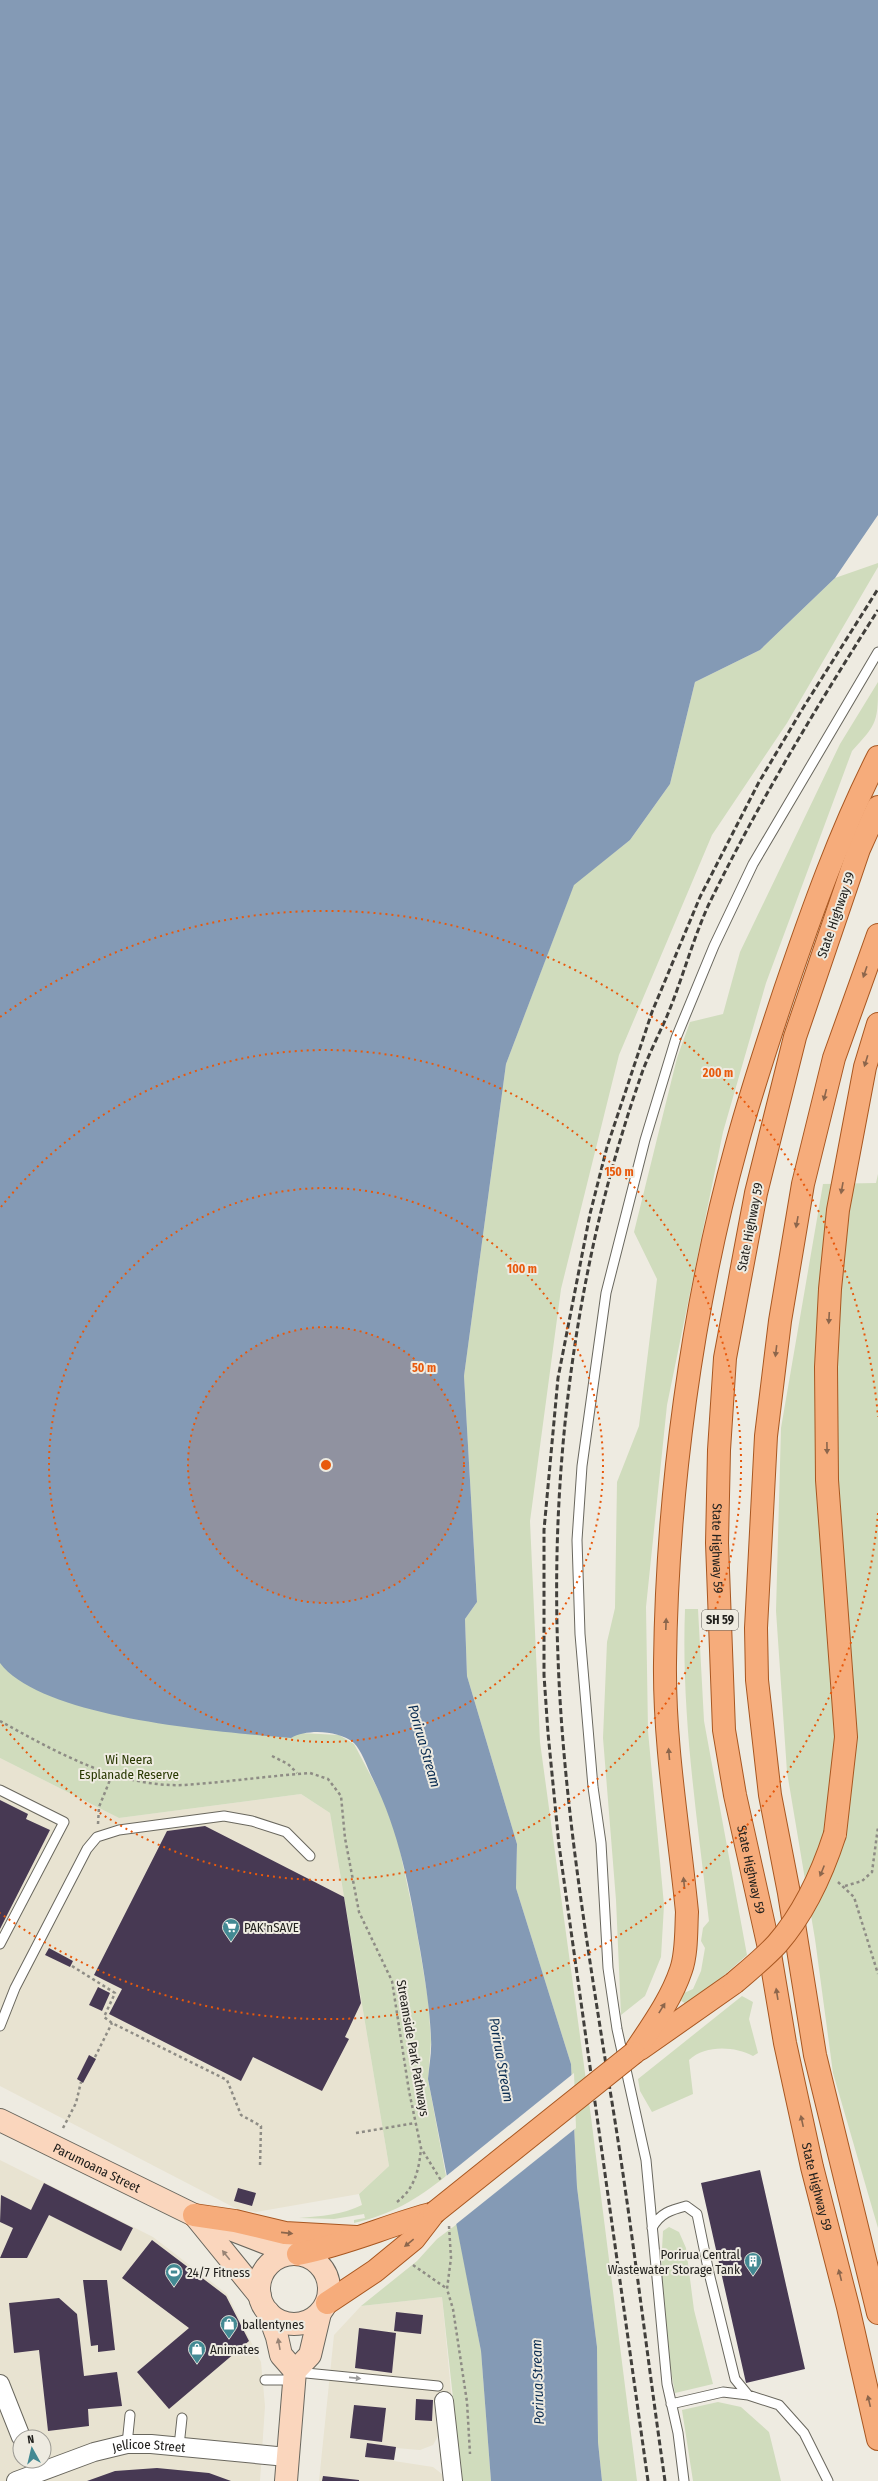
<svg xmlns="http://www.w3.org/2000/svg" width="878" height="2481" viewBox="0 0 878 2481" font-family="'Fira Sans Condensed',sans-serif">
  <rect width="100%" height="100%" fill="#eeebe1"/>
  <!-- built -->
  <path fill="#e8e3d1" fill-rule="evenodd" d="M 0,1758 L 119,1818 L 301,1794 L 330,1813 L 389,2166 L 359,2194 L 256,2212 L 237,2209 L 0,2086 Z
    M 0,2160 L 153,2237 L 227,2294 L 261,2362 L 265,2406 L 260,2481 L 0,2481 ZM 20,2437 L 44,2437 L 44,2461 L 20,2461 Z
    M 442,2297 L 452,2402 L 434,2400 L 438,2436 L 433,2445 L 420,2450 L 396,2448 L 394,2461 L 433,2467 L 442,2474 L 445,2481 L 319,2481 L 334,2335 L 361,2306 Z"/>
  <!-- green -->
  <path fill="#d0dcbd" d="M 878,563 L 878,567 L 787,723 L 712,835 L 619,1055 L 561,1289 L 530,1521 L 540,1742 L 591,2117 L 637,2481 L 602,2481 L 598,2442 L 597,2347 L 577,2187 L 571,2064 L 516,1888 L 517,1844 L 467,1676 L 465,1619 L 477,1602 L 464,1376 L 506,1064 L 574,884 L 630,840 L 670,784 L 695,682 L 760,650 L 835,578 Z
    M 878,682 C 878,721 878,723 852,751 L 766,983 L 723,1132 L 667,1405 L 646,1607 L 648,1731 L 664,1905 L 661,1957 L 645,1996 L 621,2015 L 616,1900 L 603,1738 L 607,1642 L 615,1608 L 617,1482 L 639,1426 L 657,1279 L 634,1232 L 677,1058 L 690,1022 L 723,1014 L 740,952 L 840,744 Z
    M 0,687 L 300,1733 L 339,1735 L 354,1744 L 383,1799 L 397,1837 L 415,1921 L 428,1999 L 431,2041 L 428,2079 L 446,2176 C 416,2200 392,2214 354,2223 L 354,2220 L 365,2218 L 364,2214 L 334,2219 L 299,2218 C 321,2216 342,2215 362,2205 L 359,2194 L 389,2166 L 330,1813 L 301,1794 L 119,1818 L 0,1758 Z
    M 878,1174 L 878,2228 L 833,2073 L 815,1939 L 787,1772 L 776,1611 L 781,1428 L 823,1184 L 876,1183 Z
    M 685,1609 L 698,1609 L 704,1721 L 747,1955 L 689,2006 L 680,2000 L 684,1993 L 693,1989 L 701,1971 L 705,1948 L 701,1941 L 703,1928 L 709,1921 C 697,1817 681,1714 685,1609 Z
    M 742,1996 L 753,2002 L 749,2019 L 758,2053 L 753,2056 C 734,2046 705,2045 689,2060 L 693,2094 L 652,2112 L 640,2091 L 638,2079 Z
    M 457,2224 L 481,2351 L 491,2481 L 462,2481 L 442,2297 L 361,2306 L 417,2261 L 437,2239 Z
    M 669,2227 L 679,2232 L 686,2248 L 694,2310 L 713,2384 L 675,2393 C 665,2341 659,2285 663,2231 Z
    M 718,2402 L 741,2407 L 769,2432 L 781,2481 L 693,2481 L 682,2410 Z"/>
  <!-- water -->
  <path fill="#849ab5" d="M 0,0 L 878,0 L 878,515 L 835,578 L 760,650 L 695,682 L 670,784 L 630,840 L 574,885 L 506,1064 L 464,1376 L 477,1602 L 465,1619 L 467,1676 L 517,1844 L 516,1888 L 571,2064 L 577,2187 L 597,2347 L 598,2442 L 602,2481 L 491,2481 L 481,2351 L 428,2079 C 429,2066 432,2052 431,2039 C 430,2009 425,1979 420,1949 C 410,1889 399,1830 371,1775 C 367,1766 361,1750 354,1743 C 338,1730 307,1729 291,1738 C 222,1732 42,1719 0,1663 Z"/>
  <!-- pier -->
  <path fill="#eeebe1" d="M 574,2073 L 576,2128 L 455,2225 L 445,2177 Z"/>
  <!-- building -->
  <path fill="#473953" d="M 0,1800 L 28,1814 L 26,1819 L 50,1830 L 0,1929 Z
    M 205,1826 L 344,1897 L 361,2003 L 345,2037 L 349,2039 L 322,2091 L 253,2057 L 241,2081 L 109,2014 L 122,1989 L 94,1975 L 167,1831 Z
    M 49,1948 L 73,1961 L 70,1967 L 45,1955 Z
    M 98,1987 L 110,1993 L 102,2011 L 89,2005 Z
    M 89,2055 L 96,2059 L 83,2083 L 77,2079 Z
    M 760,2170 L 805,2369 L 746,2383 L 701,2183 Z
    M 44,2183 L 133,2228 L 121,2251 L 49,2215 L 27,2258 L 0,2258 L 13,2228 L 0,2222 L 1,2195 L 31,2210 Z
    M 238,2188 L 256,2193 L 252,2206 L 234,2201 Z
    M 152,2240 L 226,2296 L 249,2341 L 169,2409 L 137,2372 L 189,2328 L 122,2278 Z
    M 83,2280 L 107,2280 L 115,2350 L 98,2352 L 98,2345 L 91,2346 Z
    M 59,2298 L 77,2314 L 84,2376 L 117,2372 L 122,2406 L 88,2409 L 89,2426 L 48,2431 L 39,2350 L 14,2353 L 9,2303 Z
    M 396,2312 L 423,2315 L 421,2334 L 394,2331 Z
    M 359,2328 L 396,2333 L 392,2373 L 355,2368 Z
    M 416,2399 L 433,2400 L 432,2421 L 415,2420 Z
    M 354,2405 L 386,2408 L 382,2442 L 350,2438 Z
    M 367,2443 L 396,2447 L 394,2460 L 365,2457 Z
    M 157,2468 L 209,2473 L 231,2481 L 87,2481 L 115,2471 Z
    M 323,2476 L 359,2480 L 359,2481 L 322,2481 Z"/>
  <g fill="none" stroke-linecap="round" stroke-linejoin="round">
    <!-- service casing -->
    <g stroke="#69675e" stroke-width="11">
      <path id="service" d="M 0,1790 L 64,1822 L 0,1944
        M 0,2026 L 15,1988 L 87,1849 L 97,1837 L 119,1830 L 224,1816 L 252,1821 L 286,1832 L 310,1856
        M 652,2228 C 660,2213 671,2210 686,2206 L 697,2214 L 709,2273 L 735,2379 L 748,2395 L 779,2405 L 804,2433 L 828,2481
        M 296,2372 L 438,2386
        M 265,2380 L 294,2380
        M 671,2404 L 723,2392 L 748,2395
        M 127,2444 L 130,2415
        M 179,2446 L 182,2418
        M 684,2481 L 678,2433 L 667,2384 L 646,2160 L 617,2029 L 608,1968 L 601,1843 L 593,1787 L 580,1634 L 577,1540 L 582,1466 L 606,1293 L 645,1140 L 676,1038 L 714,946 L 753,864 L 878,652"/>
    </g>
    <!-- minor casing -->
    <g stroke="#69675e" stroke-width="20">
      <g id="minor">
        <path d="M 0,2384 L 21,2437"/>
        <path d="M 444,2401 L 453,2481"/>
        <path id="s1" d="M 16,2481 L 94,2452 L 127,2444 L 151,2444 L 287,2457"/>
      </g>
    </g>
    <!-- secondary casing -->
    <g stroke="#69675e" stroke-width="24">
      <g id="secondary">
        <path id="s2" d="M 0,2120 L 194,2215 L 292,2253"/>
        <path d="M 195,2216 L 260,2296"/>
        <circle cx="294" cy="2289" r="35"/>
        <path d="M 268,2312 L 277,2337 L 281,2355 L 295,2371"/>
        <path d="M 286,2481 L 295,2371 L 310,2355 L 320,2313"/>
      </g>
    </g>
    <!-- primary casing -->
    <g stroke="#a85721" stroke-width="24">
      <g id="primary">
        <path id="s3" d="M 878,807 L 859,849 L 795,1037 L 756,1193 L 725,1358 L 719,1450 L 717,1543 L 724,1730 L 735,1795 L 769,1948 L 785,2043 L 812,2167 L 848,2307 L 878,2439"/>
        <path d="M 878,935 L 834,1058 L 803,1184 L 780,1321 L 766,1436 L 756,1628 L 757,1680 L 770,1795 L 789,1893 L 815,2055 L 878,2313"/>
        <path d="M 835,1834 L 846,1737 L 827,1480 L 826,1367 L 830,1289 L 838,1210 L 865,1067 L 878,1024"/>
        <path d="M 640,2049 L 734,1983"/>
        <path d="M 634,2053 C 651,2027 671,2000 681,1970 C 687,1953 686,1930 687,1912 C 679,1830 664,1746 665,1663 C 667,1493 692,1307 737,1144 C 751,1092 768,1041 785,990 C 812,911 840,832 878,757"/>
        <path d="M 194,2215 L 235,2221 L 285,2233 L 356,2237"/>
        <path d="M 298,2254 C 345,2245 388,2225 434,2213"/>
        <path d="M 327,2303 L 375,2271 L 414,2239 L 434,2213"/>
      </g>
    </g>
    <!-- path -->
    <path stroke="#8e8c85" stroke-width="2.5" stroke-dasharray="3 3" stroke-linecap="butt" d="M 0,1721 C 56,1752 119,1788 185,1785 C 227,1782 268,1776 310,1773 L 328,1779 L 341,1796 L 345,1838 L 359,1912 L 392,1981 L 409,2091 L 421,2148 L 442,2182
      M 272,1756 L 288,1764 L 297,1773
      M 98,1824 L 99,1807 L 112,1775
      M 838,1882 L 854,1897 L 878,1974
      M 845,1886 L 862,1881 L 872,1872 L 878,1827
      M 72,1966 L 115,1993 L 104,2017 L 112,2023 L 227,2080 L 241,2115 L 261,2126 L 260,2166
      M 95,2057 L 112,2023
      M 63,2128 L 76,2103 L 81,2082
      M 356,2133 L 415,2123
      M 397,2202 C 415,2188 419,2170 421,2148
      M 449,2226 L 451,2258 L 447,2289 L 453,2309 L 467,2402 L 470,2454
      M 413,2265 L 446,2288"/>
    <!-- service -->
    <use href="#service" stroke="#fff" stroke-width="9"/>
    <!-- minor -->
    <use href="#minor" stroke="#fff" stroke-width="18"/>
    <!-- secondary -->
    <use href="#secondary" stroke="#fad6bd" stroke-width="22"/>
    <!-- primary -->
    <use href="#primary" stroke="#f6ac7b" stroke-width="22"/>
    <!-- rail -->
    <path stroke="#413f3b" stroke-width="3" stroke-dasharray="6 3" stroke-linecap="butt" d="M 648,2481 L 559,1845 L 548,1733 L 544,1675 L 544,1530 L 558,1378 L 590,1214 L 607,1147 L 652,1012 L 700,897 L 759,782 L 803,708 L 878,589
      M 665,2481 C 646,2349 631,2216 609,2084 C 587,1943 563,1800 558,1657 C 550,1460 577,1256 643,1070 C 650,1052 659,1034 667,1016 C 682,980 692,942 708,906 C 758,803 817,706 878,610"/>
    <!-- primary-bridge casing -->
    <g stroke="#a85721" stroke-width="24" stroke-linecap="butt">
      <path id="primary-bridge" d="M 734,1983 C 748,1971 764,1958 777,1944 C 805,1912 822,1874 835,1834
        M 434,2213 L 634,2053"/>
    </g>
    <!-- primary-bridge -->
    <use href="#primary-bridge" stroke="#f6ac7b" stroke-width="22"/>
  </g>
  <!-- one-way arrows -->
  <defs><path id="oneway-solid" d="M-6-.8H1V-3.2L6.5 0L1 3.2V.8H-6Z"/></defs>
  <g fill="#8c664c">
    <use href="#oneway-solid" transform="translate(865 972) rotate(109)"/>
    <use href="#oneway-solid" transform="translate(866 1061) rotate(107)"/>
    <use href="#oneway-solid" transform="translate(825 1095) rotate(104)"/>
    <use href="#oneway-solid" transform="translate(842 1188) rotate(100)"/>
    <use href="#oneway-solid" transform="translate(797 1222) rotate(100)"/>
    <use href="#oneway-solid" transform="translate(829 1318) rotate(93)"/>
    <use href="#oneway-solid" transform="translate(776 1351) rotate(97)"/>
    <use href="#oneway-solid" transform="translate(827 1448) rotate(89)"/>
    <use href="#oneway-solid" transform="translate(666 1624) rotate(-88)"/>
    <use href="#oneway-solid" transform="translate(669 1754) rotate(-95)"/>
    <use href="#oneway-solid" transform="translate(822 1871) rotate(112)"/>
    <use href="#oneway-solid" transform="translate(684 1883) rotate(-96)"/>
    <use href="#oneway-solid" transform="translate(777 1994) rotate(-99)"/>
    <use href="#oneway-solid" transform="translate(662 2008) rotate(-58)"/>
    <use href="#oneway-solid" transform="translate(802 2121) rotate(-102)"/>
    <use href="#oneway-solid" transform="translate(287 2233) rotate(6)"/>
    <use href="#oneway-solid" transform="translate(409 2243) rotate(141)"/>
    <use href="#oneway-solid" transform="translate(840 2275) rotate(-104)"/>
    <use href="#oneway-solid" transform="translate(869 2401) rotate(-103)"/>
  </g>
  <g fill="#988475">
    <use href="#oneway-solid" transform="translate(226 2255) rotate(-129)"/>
    <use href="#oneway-solid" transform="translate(279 2344) rotate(-100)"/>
  </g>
  <use fill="#9b9b99" href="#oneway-solid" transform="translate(355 2378) rotate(6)"/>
  <!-- distance rings -->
  <circle cx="326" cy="1465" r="138" fill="#e8590c" fill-opacity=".12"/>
  <g fill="none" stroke="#e8590c" stroke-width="2" stroke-dasharray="2 4">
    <circle cx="326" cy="1465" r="138"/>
    <circle cx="326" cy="1465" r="277"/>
    <path d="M1 1207A415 415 0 1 1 1 1723"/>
    <path d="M878 1513A554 554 0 0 1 0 1913M0 1017A554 554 0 0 1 878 1417"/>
  </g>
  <!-- icons -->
  <defs>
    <g id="supermarket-pin" transform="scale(0.9)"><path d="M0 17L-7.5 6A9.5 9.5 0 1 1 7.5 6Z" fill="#438993" stroke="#eeebe1"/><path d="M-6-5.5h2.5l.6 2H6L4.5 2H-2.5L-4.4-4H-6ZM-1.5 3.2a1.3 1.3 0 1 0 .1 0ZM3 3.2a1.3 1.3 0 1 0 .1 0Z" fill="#fff"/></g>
    <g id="building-pin" transform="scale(0.9)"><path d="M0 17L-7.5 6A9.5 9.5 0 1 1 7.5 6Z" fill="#438993" stroke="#eeebe1"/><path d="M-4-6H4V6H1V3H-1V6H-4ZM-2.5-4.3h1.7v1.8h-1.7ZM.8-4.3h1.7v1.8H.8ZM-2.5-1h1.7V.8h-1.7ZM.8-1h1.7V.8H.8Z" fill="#fff"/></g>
    <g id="stadium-pin" transform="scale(0.9)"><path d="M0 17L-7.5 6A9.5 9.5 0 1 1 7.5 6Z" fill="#438993" stroke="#eeebe1"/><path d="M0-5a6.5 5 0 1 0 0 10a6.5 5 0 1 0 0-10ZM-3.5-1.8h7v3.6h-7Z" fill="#fff"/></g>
    <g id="shop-pin" transform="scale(0.9)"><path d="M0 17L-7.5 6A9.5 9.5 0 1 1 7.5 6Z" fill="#438993" stroke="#eeebe1"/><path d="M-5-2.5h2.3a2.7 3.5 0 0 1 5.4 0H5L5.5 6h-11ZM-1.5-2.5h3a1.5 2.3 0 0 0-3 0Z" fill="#fff"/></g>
  </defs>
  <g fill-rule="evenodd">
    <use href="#supermarket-pin" x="231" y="1927"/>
    <use href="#building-pin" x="753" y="2261"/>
    <use href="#stadium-pin" x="174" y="2272"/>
    <use href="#shop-pin" x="229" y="2324"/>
    <use href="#shop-pin" x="197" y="2349"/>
  </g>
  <g text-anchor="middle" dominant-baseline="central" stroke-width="4" stroke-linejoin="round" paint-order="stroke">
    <!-- shield labels -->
    <rect fill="#eeebe1" stroke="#5e5d58" stroke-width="1" x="702" y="1610" width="36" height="20" rx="3"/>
    <g font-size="12" font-weight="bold" fill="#21201d">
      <text x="720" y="1620">SH 59</text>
    </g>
    <!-- street labels -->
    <g font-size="13" fill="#21201d" stroke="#eeebe1">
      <text transform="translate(836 915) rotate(-71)">State Highway 59</text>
      <text transform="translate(750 1227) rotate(-79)">State Highway 59</text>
      <text stroke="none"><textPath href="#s3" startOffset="764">State Highway 59</textPath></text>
      <text stroke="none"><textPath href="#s3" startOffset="1088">State Highway 59</textPath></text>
      <text transform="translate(413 2048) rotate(80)">Streamside Park Pathways</text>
      <text stroke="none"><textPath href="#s2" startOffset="108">Parumoana Street</textPath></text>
      <text stroke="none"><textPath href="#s3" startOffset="1412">State Highway 59</textPath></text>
      <text stroke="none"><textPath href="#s1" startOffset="139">Jellicoe Street</textPath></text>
    </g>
    <!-- park labels -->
    <g font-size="13" fill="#293802" stroke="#eeebe1">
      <text x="129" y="1759">Wi Neera<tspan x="129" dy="15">Esplanade Reserve</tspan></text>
    </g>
    <!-- poi labels -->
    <g font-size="13" fill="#21201d" stroke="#eeebe1" text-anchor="start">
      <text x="244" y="1927">PAK'nSAVE</text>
      <text x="740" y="2254" text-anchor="end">Porirua Central<tspan x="740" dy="15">Wastewater Storage Tank</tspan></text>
      <text x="187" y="2272">24/7 Fitness</text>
      <text x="242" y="2324">ballentynes</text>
      <text x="210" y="2349">Animates</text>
    </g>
    <!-- water labels -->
    <g font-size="14" font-style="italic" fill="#092b50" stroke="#eeebe1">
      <text transform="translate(424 1746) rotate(74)">Porirua Stream</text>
      <text transform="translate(501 2060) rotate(80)">Porirua Stream</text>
      <text transform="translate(538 2382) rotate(-92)">Porirua Stream</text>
    </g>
  </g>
  <circle cx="326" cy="1465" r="6" fill="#e8590c" stroke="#eeebe1" stroke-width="2"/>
  <g font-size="12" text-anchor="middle" font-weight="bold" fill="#e8590c" stroke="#eeebe1" stroke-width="4" stroke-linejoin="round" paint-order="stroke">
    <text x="718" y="1077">200 m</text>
    <text x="619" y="1176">150 m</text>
    <text x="522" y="1273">100 m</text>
    <text x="424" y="1372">50 m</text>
  </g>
  <!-- north arrow -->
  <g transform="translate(32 2449) rotate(352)"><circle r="19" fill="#eeebe1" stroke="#9c9a93"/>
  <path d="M0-3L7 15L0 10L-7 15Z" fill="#438993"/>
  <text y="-6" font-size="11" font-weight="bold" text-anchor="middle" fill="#21201d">N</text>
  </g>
</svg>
